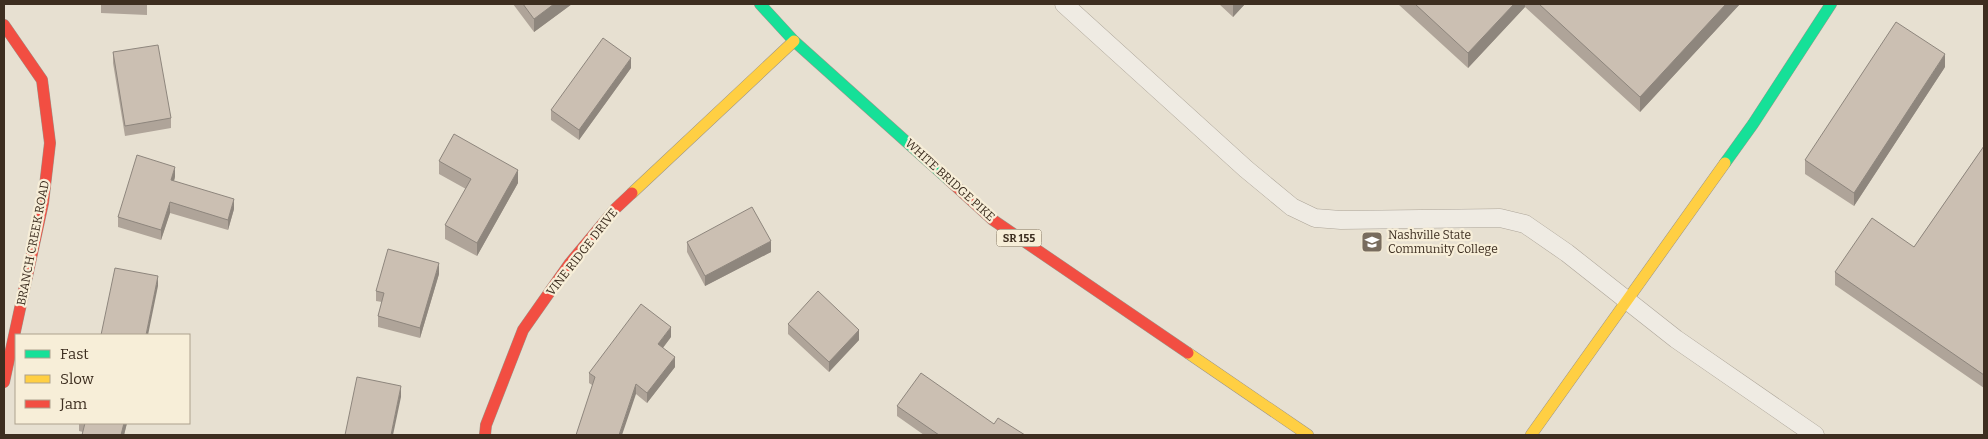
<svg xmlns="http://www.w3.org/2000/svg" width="1988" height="439" viewBox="0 0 1988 439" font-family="Bitter,serif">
  <rect width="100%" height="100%" fill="#e7e0d1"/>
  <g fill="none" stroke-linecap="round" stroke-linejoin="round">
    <!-- lane casing -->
    <g stroke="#ada599" stroke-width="19">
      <path id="lane" d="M 1064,4 L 1246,169 L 1292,207 L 1315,218 L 1341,220 L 1500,218 L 1525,224 L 1567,253 L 1676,339 L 1815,435"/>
    </g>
    <!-- fast casing -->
    <g stroke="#9c958a" stroke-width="12">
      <path id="fast" d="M 760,4 L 794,41 L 949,180
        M 1725,163 L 1753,124 L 1831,4"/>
    </g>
    <!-- slow casing -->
    <g stroke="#9c958a" stroke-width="12">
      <path id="slow" d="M 632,193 L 794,41
        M 1188,353 L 1308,435
        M 1531,435 L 1725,163"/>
    </g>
    <!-- jam casing -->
    <g stroke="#9c958a" stroke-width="12">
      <path id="jam" d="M 4,25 L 42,80 L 50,143 L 43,203 L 4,382
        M 949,180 L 993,220 L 1188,353
        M 485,435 L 486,425 L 523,330 L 570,263 L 615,209 L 632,193"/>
    </g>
    <!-- lane -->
    <use href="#lane" stroke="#efebe3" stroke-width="18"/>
    <!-- fast -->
    <use href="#fast" stroke="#16e098" stroke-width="11"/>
    <!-- slow -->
    <use href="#slow" stroke="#ffcf43" stroke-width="11"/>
    <!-- jam -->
    <use href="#jam" stroke="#f24e42" stroke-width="11"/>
  </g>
  <!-- wall -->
  <path fill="#afa499" d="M 101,4 L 147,4 L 147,15 L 101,13 Z
    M 513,4 L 572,4 L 534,32 Z
    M 1219,4 L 1245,4 L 1233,17 Z
    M 1398,4 L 1740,4 L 1640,112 L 1525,7 L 1468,68 Z
    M 113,52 L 171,118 L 171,128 L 125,136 L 113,63 Z
    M 1984,56 L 1984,73 L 1983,72 L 1983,58 Z
    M 1945,67 L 1854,206 L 1805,174 L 1805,160 Z
    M 631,68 L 579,140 L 551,120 L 551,110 Z
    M 1984,146 L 1984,388 L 1835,285 L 1835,272 L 1914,247 Z
    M 439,161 L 518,183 L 477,256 L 445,239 L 445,225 L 466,189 L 439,174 Z
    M 175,177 L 174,181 L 234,209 L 228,230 L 170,213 L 161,240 L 118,227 L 118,217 Z
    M 687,242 L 771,252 L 705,286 L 687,252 Z
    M 439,274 L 420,338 L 378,327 L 378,316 L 382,302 L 376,301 L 376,291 Z
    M 788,324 L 859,340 L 829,372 L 788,334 Z
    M 671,337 L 663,348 L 675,367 L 647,403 L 636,394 L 592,385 L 589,383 L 589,373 Z
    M 897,406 L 994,424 L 1025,435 L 924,435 L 897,416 Z
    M 79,423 L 127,423 L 124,435 L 82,435 L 83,432 L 79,431 Z"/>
  <!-- shaded-wall -->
  <path fill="#8e867d" d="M 554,4 L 572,4 L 534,32 L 534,19 Z
    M 1233,4 L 1245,4 L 1233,17 Z
    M 1514,4 L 1525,4 L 1525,7 L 1468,68 L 1468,53 Z
    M 1726,4 L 1740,4 L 1640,112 L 1640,97 Z
    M 1945,54 L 1945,67 L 1854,206 L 1854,193 Z
    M 631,58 L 631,68 L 579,140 L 579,130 Z
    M 175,167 L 175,177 L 171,190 L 171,180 Z
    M 518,170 L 518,183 L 477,256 L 477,243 Z
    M 234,199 L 234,209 L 228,230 L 228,220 Z
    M 170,202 L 170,213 L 161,240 L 161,230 Z
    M 771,241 L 771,252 L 705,286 L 705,276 Z
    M 439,263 L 439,274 L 420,338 L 420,328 Z
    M 158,276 L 158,286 L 148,335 L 146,335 Z
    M 671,327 L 671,337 L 658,354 L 658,344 Z
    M 859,330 L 859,340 L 829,372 L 829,362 Z
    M 675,357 L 675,367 L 647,403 L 647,393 Z
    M 636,384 L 636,394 L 622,435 L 619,435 Z
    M 401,386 L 401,397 L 393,435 L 391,435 Z
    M 124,423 L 127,423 L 124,435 L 121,435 Z"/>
  <!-- building -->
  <path fill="#cbbfb2" stroke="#8e867d" d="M 523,4 L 554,4 L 534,19 Z
    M 1415,4 L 1514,4 L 1468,53 Z
    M 1539,4 L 1726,4 L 1640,97 Z
    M 1896,22 L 1945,54 L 1854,193 L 1805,160 Z
    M 603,38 L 631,58 L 579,130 L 551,110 Z
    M 158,45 L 171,118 L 125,126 L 113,52 Z
    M 454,134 L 518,170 L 477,243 L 445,225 L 471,179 L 439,161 Z
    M 1984,146 L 1984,375 L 1835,272 L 1872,218 L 1914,247 Z
    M 137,155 L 175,167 L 171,180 L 234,199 L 228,220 L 170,202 L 161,230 L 118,217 Z
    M 752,207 L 771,241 L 705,276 L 687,242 Z
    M 388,249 L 439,263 L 420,328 L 378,316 L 384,293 L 376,291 Z
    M 115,268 L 158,276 L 146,335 L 101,335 Z
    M 818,291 L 859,330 L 829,362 L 788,324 Z
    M 641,304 L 671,327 L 658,344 L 675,357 L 647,393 L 636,384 L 619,435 L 576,435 L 595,377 L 589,373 Z
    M 921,373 L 994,424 L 998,418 L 1025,435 L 939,435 L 897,406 Z
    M 357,377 L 401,386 L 391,435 L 345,435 Z
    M 85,423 L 124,423 L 121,435 L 82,435 Z"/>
  <!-- icons -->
  <defs>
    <g id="university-square" transform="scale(1.125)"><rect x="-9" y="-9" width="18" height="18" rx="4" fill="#786c5e" stroke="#f7eed8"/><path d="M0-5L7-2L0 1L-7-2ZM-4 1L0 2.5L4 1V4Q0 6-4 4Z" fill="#fff"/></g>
  </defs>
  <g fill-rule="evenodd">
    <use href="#university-square" x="1372" y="242"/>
  </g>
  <g text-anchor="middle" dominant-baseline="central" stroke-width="4.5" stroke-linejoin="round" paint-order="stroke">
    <!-- shield labels -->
    <rect fill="#f7eed8" stroke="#756857" stroke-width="1" x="996.5" y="229.5" width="45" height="17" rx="4"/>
    <g font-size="11" font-weight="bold" fill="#3d2e20">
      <text x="1019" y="238">SR 155</text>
    </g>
    <!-- street labels -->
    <g font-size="12" fill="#3d2e20" stroke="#f7eed8">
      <text transform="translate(950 180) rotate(42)">WHITE BRIDGE PIKE</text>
      <text transform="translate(33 243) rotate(-79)">BRANCH CREEK ROAD</text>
      <text transform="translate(582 252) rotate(-52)">VINE RIDGE DRIVE</text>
    </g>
    <!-- poi labels -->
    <g font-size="12" fill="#3d2e20" stroke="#f7eed8" text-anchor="start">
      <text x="1388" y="235">Nashville State<tspan x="1388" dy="14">Community College</tspan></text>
    </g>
  </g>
  <!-- border -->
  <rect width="1988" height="439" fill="none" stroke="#3d2e20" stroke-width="10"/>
  <!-- legend -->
  <rect x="15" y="334" width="175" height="90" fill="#f7eed8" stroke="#ada18e"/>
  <rect x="25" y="350" width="25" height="8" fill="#16e098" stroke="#ada18e"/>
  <text x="60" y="359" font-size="15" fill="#3d2e20">Fast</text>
  <rect x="25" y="375" width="25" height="8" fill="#ffcf43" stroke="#ada18e"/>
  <text x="60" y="384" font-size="15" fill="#3d2e20">Slow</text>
  <rect x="25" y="400" width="25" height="8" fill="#f24e42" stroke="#ada18e"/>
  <text x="60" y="409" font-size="15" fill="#3d2e20">Jam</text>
</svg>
